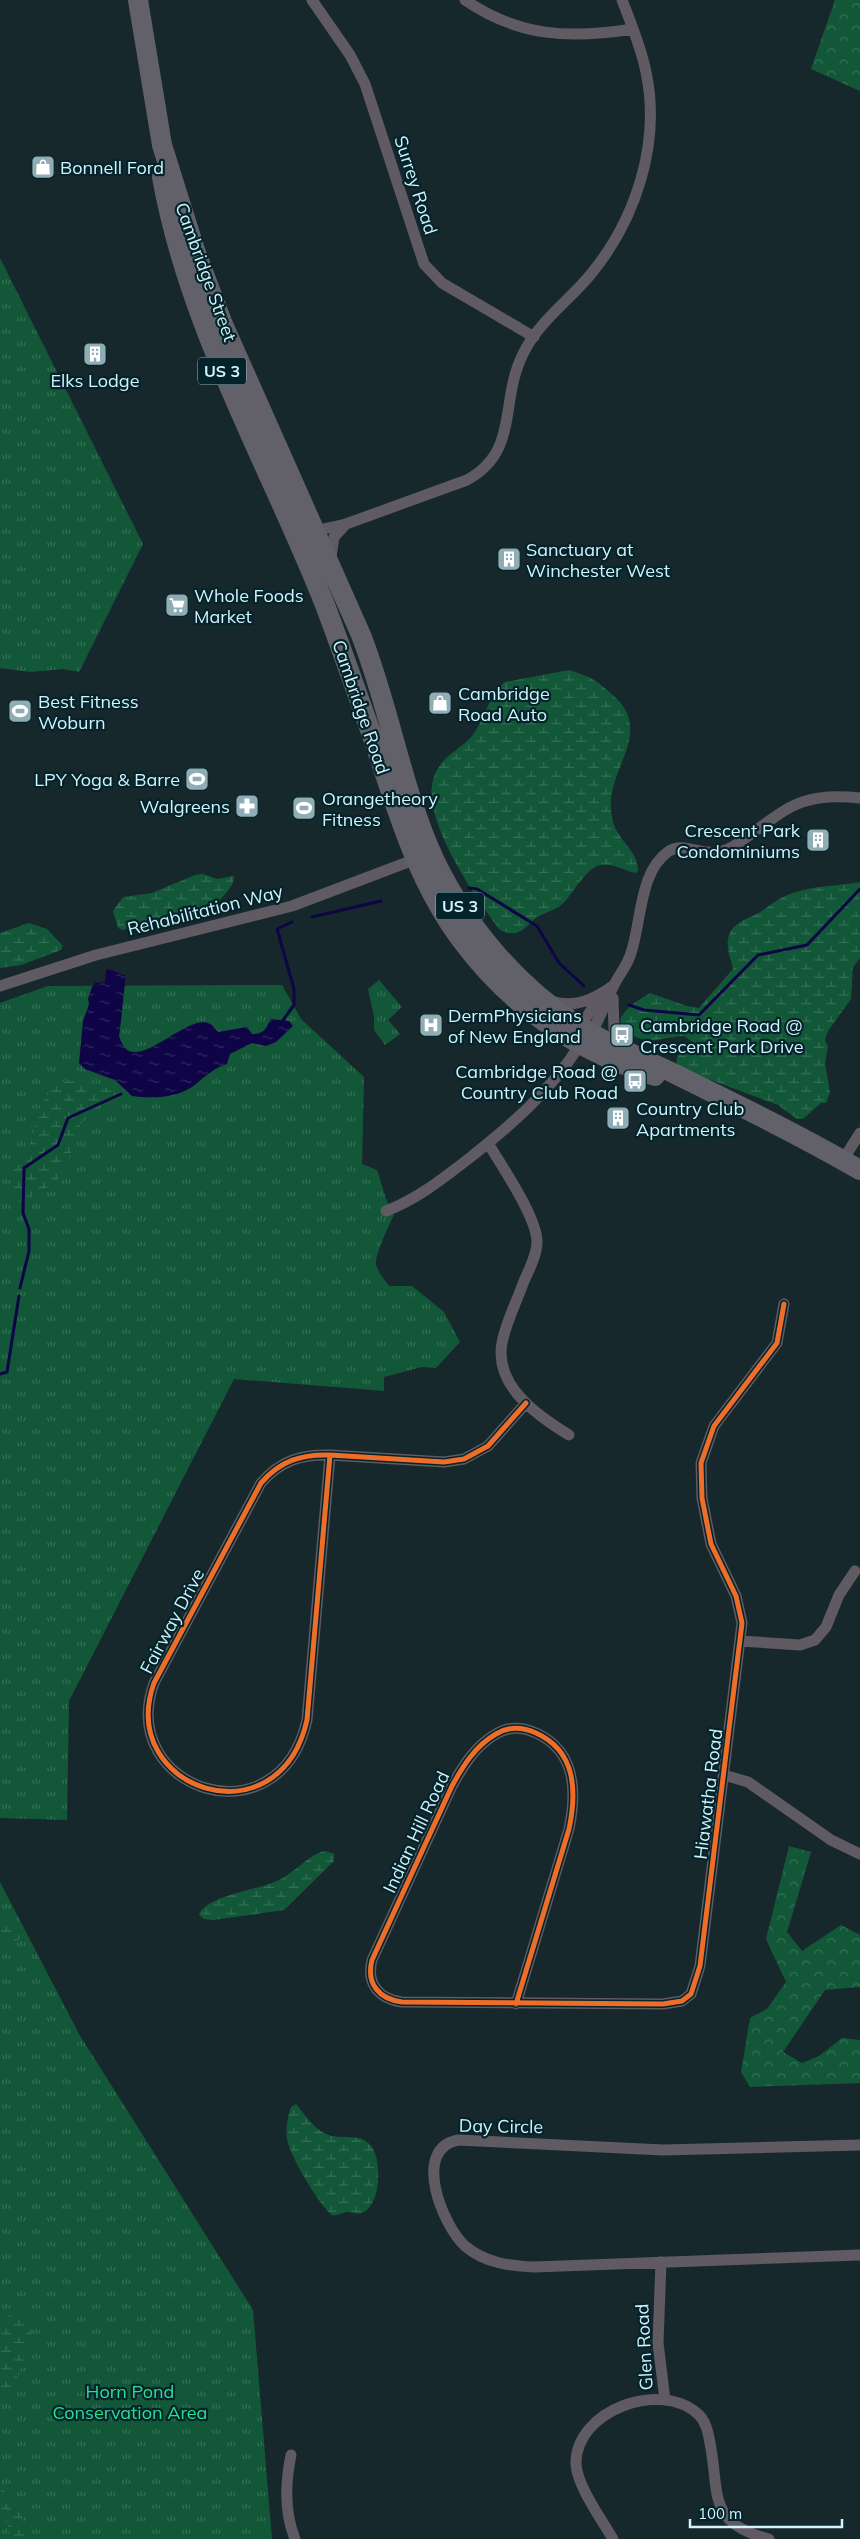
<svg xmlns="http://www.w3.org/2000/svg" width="860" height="2539" viewBox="0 0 860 2539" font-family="Mulish,sans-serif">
  <defs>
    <pattern id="grass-tufts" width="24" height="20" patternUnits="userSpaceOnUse" patternTransform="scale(1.25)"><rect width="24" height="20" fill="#125838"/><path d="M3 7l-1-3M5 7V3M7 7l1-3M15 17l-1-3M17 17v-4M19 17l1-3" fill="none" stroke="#337056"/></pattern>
    <pattern id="forest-crowns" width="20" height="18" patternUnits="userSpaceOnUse" patternTransform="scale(1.25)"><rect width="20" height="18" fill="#125838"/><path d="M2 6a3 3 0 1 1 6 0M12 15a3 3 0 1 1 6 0" fill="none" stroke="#337056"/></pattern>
    <pattern id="wetland-marsh" width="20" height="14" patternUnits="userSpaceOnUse" patternTransform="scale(1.25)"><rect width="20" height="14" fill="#125838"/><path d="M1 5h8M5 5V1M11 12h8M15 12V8" fill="none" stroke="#337056"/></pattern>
    <pattern id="water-ripples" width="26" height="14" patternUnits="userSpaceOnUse" patternTransform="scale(1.25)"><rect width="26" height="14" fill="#0f0445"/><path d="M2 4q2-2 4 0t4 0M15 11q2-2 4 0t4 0" fill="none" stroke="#312961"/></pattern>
  </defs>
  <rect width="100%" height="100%" fill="#17282c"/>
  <!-- grass -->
  <path fill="url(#grass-tufts)" d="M 0,258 L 143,544 L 79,672 L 63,669 L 31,672 L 0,668 Z
    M 379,980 L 402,1007 L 388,1020 L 400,1034 L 385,1045 L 374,1030 L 374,1016 L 368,989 Z
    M 282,985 L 301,1019 L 364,1077 L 362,1164 L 377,1170 L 386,1199 L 394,1215 C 389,1225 375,1254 376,1265 C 378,1273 385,1280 389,1286 L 412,1286 L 444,1312 L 460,1342 L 436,1368 L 422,1367 L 384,1377 L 384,1391 L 234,1379 L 69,1701 L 67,1820 L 0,1818 L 0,1003 L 48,986 Z
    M 0,1882 L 79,2034 L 253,2310 L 272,2539 L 0,2539 Z"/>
  <!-- forest -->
  <path fill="url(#forest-crowns)" d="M 835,0 L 860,0 L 860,91 L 811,69 Z
    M 789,1846 L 811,1852 L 787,1932 L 802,1951 L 841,1925 L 860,1935 L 860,1987 L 825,1990 L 783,2052 L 802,2063 L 819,2056 L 842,2038 L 860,2040 L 860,2083 L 750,2087 L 741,2072 L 750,2018 L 767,2009 L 786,1982 L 766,1939 Z"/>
  <!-- wetland -->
  <path fill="url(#wetland-marsh)" d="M 569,670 C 592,677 596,680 614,696 C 654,733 607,768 611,810 C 612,815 612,821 614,825 C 620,842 639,853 638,871 L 636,873 C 622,870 615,863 600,865 C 585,868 572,897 560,906 C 553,911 543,913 536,918 C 524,928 519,939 500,930 C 476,898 417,815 435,774 C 444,754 459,751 472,736 C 485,720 488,695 505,682 Z
    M 203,874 L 217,879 L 234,876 C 234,883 230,888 226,893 C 203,924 157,919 123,930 L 118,928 L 113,911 L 123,897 L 152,893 L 195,875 Z
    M 860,882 L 860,958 L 853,967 L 851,999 L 828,1031 L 825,1040 L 828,1046 L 825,1064 L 830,1092 L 826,1103 L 821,1103 L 803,1119 L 797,1119 L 778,1105 L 679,1068 L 676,1063 L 678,1055 L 691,1049 L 695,1044 L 684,1036 C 657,1038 650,1047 624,1031 L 620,1020 C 626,1006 638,1001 650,993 L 687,1006 L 699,1008 L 733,969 C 731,958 725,947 729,935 C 733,924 745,919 755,915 C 765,910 774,901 785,896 C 809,885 834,887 860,882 Z
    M 29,923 L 47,929 L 63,946 L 61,950 L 21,965 L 0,968 L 0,933 Z
    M 76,1079 C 89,1084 111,1083 116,1099 C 109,1102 100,1104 94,1108 C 71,1124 76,1160 57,1180 C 47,1189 33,1195 21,1202 L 18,1201 L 12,1186 L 15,1160 C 36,1146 31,1136 37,1115 C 41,1102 49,1091 59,1082 Z
    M 325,1851 L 334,1854 L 334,1861 L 284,1910 L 213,1920 L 204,1919 L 199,1915 C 205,1897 254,1890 272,1883 C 293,1876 308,1854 325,1851 Z
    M 0,1918 L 21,1932 L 20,1939 L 14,1942 L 0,1939 Z
    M 296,2104 C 306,2116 312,2127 326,2134 C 341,2141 361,2131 372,2147 C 382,2162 381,2205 362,2213 C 357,2215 352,2212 347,2212 C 341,2213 338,2216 332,2215 C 320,2206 292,2159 288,2143 C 285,2134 287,2114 292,2106 Z
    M 14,2312 L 26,2317 L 32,2331 L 22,2366 L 14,2385 L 0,2403 L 0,2323 Z
    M 0,2486 L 17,2505 L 28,2539 L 10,2539 L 9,2528 L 0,2510 Z"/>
  <!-- water -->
  <path fill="url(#water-ripples)" d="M 106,968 L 126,976 C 123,997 122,1016 119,1036 C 120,1039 122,1044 124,1047 C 142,1069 189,1012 210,1024 C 213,1025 216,1030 218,1032 L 247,1027 L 252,1034 C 265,1034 266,1028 271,1019 L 289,1021 L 293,1026 L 276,1042 L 266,1046 L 252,1043 L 230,1054 L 227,1064 C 216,1067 205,1076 196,1084 C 179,1098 153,1099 132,1096 L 115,1080 L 85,1069 L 79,1063 L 83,1021 L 89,1004 L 88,999 L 92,987 L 95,983 L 105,982 Z"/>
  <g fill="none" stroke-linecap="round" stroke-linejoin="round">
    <!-- stream -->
    <path stroke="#0f0445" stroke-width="3" d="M 469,888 L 477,889 L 537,926 L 559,963 L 584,986
      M 312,917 L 381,901
      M 629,1005 L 644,1010 L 699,1015 L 758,955 L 807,945 L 860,889
      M 281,1023 L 294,1005 L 294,989 L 277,929 L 292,922
      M 20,1288 L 29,1251 L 29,1229 L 23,1213 L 24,1168 L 58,1145 L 68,1118 L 121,1094
      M 0,1374 L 7,1372 L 19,1296"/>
    <!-- street -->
    <path stroke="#605a63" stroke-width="11" d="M 312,0 L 350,55 L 365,84 L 424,264 L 442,283 L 534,337
      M 465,0 C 519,37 570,39 633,29
      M 314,531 L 346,524 L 467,480 C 520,451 499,402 523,354 C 538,322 569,301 591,274 C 636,219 661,143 646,72 C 641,47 631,23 622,0
      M 331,557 L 334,537 L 346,524
      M 0,986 L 96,955 L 292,906 L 416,859
      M 613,998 L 614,1029 L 624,1047
      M 551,1001 C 575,1009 595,999 614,985
      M 580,1027 L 601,995
      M 591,1033 C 602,1015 605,1003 614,985 C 619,975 626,967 630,956 C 642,924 638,872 669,851 C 689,839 706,865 737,844 C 785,811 797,791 860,798
      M 488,1143 C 501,1165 537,1217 537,1242 C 537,1255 529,1270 524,1281 C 517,1301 506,1322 502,1343 C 494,1386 538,1416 569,1435
      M 843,1160 L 860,1133
      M 386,1211 C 417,1199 441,1180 467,1160 C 509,1127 550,1092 579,1046
      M 330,1455 C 301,1454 280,1461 261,1483 L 154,1683 C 116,1790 279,1844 307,1720 L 330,1455 L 444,1462 L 464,1459 L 488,1446 L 526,1403
      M 741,1641 L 800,1645 L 815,1640 L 826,1627 L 839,1595 L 855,1571
      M 724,1775 L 748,1782 L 831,1840 L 860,1854
      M 516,2004 L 569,1829 C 577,1791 576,1751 536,1733 C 523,1727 509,1726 496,1734 C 475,1746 463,1766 452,1786 L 372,1960 C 366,1984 379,1999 402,2002 L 663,2004 L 682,2001 L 691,1994 L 700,1966 L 742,1623 L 736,1596 L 711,1544 L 702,1498 L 701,1463 L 714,1426 L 777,1343 L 784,1304
      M 860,2145 L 663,2150 L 458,2140 C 411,2149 443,2226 465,2246 C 485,2263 510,2266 534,2267 L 860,2255
      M 661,2262 L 658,2343 L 665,2400
      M 291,2455 C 285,2484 284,2512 295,2539
      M 613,2539 C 602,2520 577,2486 576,2464 C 575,2410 662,2379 699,2415 C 706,2422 708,2432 710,2443 C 720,2493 706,2523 769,2539"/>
    <!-- highway -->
    <path stroke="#626169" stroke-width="20" d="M 138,0 L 162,145 L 195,250 L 222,322 L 361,635 C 390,709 402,790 435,861 C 467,927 517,986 579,1026 C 610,1046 645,1059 677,1075 C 738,1105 801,1136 860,1170
      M 162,177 C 189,329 269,463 325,605 C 342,650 358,696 374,741 C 397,810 417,881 462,941 C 512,1008 576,1051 655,1076"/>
    <!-- cycleway casing -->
    <g stroke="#04232a" stroke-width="8">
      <path id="cycleway" d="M 330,1455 C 301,1454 280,1461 261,1483 L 154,1683 C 116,1790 279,1844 307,1720 L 330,1455 L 444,1462 L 464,1459 L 488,1446 L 526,1403
        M 516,2004 L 569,1829 C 577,1791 576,1751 536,1733 C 523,1727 509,1726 496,1734 C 475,1746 463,1766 452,1786 L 372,1960 C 366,1984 379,1999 402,2002 L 663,2004 L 682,2001 L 691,1994 L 700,1966 L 742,1623 L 736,1596 L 711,1544 L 702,1498 L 701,1463 L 714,1426 L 777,1343 L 784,1304"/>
    </g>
    <!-- cycleway -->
    <use href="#cycleway" stroke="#ee6e29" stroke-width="5"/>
  </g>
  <!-- icons -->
  <defs>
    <g id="shop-square" transform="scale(1.25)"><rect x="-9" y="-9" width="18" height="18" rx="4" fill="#90acb4" stroke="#04232a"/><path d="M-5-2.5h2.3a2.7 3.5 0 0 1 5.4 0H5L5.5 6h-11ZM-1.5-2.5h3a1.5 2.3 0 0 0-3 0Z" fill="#fff"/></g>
    <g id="building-square" transform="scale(1.25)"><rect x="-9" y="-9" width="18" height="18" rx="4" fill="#90acb4" stroke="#04232a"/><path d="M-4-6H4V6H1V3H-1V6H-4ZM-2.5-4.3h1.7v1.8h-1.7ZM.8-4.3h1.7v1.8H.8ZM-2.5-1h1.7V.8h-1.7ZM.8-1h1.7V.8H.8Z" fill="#fff"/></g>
    <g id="supermarket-square" transform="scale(1.25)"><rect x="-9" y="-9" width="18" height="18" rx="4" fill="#90acb4" stroke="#04232a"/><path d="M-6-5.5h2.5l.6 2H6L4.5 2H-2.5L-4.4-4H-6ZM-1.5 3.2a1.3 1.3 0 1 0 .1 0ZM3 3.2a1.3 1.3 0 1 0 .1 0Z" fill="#fff"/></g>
    <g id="stadium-square" transform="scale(1.25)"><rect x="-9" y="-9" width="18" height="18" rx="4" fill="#90acb4" stroke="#04232a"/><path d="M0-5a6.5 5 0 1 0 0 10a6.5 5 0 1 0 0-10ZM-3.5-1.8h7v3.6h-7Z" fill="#fff"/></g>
    <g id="pharmacy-square" transform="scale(1.25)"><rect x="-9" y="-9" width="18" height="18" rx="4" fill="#90acb4" stroke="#04232a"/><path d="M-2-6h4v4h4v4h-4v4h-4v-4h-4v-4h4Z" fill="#fff"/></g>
    <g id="hospital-square" transform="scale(1.25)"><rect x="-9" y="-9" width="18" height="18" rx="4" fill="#90acb4" stroke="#04232a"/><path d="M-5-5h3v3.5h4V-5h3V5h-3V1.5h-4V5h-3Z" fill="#fff"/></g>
    <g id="bus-square" transform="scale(1.25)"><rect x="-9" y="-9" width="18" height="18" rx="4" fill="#90acb4" stroke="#04232a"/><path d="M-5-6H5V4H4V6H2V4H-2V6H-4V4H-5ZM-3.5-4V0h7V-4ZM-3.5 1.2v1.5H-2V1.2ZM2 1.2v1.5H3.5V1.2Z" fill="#fff"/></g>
  </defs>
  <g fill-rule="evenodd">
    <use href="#shop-square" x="43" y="167"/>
    <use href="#building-square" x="95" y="354"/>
    <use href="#building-square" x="509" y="559"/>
    <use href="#supermarket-square" x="177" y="605"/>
    <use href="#shop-square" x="440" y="703"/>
    <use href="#stadium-square" x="20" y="711"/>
    <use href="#stadium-square" x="197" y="779"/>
    <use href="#pharmacy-square" x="247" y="806"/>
    <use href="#stadium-square" x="304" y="808"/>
    <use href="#building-square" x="818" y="840"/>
    <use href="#hospital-square" x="431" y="1025"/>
    <use href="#bus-square" x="622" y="1035"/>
    <use href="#bus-square" x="635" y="1081"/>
    <use href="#building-square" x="618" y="1118"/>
  </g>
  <g text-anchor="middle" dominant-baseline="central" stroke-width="4.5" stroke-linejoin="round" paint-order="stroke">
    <!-- shield labels -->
    <g fill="#04232a" stroke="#94b5be" stroke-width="1">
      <rect x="198" y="357.5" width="48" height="27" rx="4"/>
      <rect x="436" y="892.5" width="48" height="27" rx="4"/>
    </g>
    <g font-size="16" font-weight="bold" fill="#d1f3fd">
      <text x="222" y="371">US 3</text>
      <text x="460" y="906">US 3</text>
    </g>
    <!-- poi labels -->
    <g font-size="18" fill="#d1f3fd" stroke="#04232a" text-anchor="start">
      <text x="60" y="167">Bonnell Ford</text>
      <text x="95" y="380" text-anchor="middle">Elks Lodge</text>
      <text x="526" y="549">Sanctuary at<tspan x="526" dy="21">Winchester West</tspan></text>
      <text x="194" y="595">Whole Foods<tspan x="194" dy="21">Market</tspan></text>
      <text x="458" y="693">Cambridge<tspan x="458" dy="21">Road Auto</tspan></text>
      <text x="38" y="701">Best Fitness<tspan x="38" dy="21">Woburn</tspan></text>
      <text x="180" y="779" text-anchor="end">LPY Yoga &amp; Barre</text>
      <text x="322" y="798">Orangetheory<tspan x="322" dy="21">Fitness</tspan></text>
      <text x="230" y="806" text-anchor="end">Walgreens</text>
      <text x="800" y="830" text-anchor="end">Crescent Park<tspan x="800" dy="21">Condominiums</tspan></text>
      <text x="448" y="1015">DermPhysicians<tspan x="448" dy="21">of New England</tspan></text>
      <text x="640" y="1025">Cambridge Road @<tspan x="640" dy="21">Crescent Park Drive</tspan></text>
      <text x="618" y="1071" text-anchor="end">Cambridge Road @<tspan x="618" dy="21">Country Club Road</tspan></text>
      <text x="636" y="1108">Country Club<tspan x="636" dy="21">Apartments</tspan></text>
    </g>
    <!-- street labels -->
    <g font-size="18" fill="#d1f3fd" stroke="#04232a">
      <text transform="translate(416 185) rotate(72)">Surrey Road</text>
      <text transform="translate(206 272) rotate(70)">Cambridge Street</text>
      <text transform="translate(361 707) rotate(71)">Cambridge Road</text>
      <text transform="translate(205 910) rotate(-14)">Rehabilitation Way</text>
      <text transform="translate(172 1621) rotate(-62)">Fairway Drive</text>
      <text transform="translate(708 1794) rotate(-83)">Hiawatha Road</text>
      <text transform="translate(416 1832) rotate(-65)">Indian Hill Road</text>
      <text transform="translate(501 2126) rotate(1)">Day Circle</text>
      <text transform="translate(644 2347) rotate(-93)">Glen Road</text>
    </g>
    <!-- park labels -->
    <g font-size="18" fill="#26e18e" stroke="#04232a">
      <text x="130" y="2391">Horn Pond<tspan x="130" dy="21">Conservation Area</tspan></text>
    </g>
  </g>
  <!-- scale -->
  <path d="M690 2519v8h152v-8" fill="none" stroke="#d1f3fd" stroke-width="2.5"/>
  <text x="698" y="2519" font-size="15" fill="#d1f3fd" stroke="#04232a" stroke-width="4" paint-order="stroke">100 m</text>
</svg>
